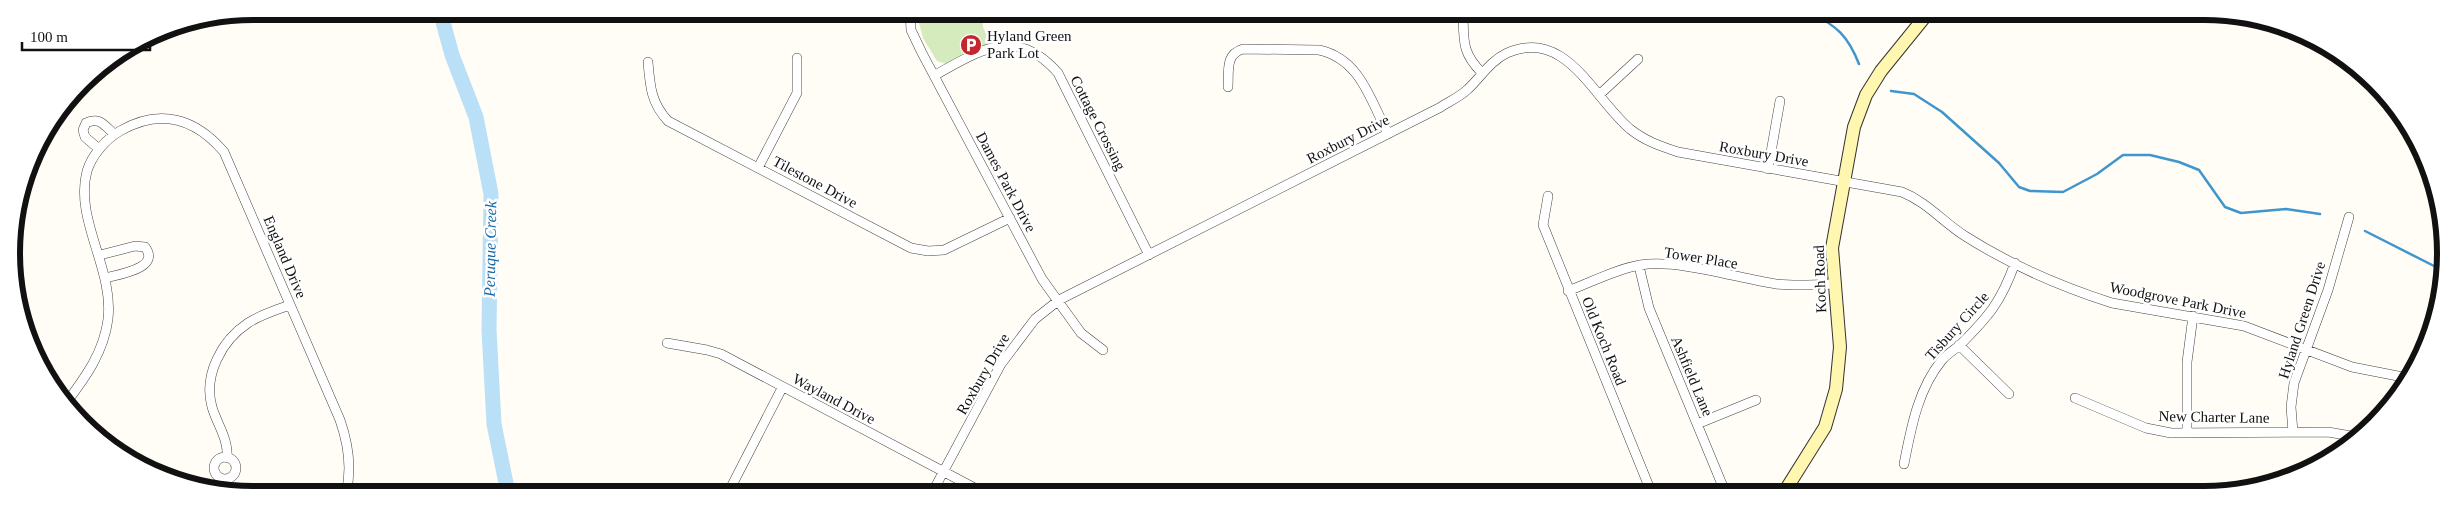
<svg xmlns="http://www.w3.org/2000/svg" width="2457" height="506" viewBox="0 0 2457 506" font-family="Georgia,serif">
  <rect width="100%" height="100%" fill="#fffdf5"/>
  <!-- green -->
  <path fill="#d5ebbd" d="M 916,12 L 982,12 L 983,27 L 990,43 L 946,64 L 937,61 L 923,38 Z"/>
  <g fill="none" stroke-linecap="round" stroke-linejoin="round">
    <!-- stream -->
    <path stroke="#3f96cf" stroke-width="2.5" d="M 1811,13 C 1837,26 1848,36 1859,64
      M 1891,91 L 1914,94 L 1942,112 L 1999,163 L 2019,187 L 2030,191 L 2063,192 L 2097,174 L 2123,155 L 2150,155 L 2179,162 L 2199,170 L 2225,207 L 2241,213 L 2286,209 L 2320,214
      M 2365,231 L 2438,268 L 2443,277"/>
    <!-- river -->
    <path stroke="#b9e0f7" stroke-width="15" d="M 440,11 L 452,55 L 476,117 L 491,194 L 489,330 L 494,424 L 508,493"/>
    <!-- street casing -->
    <g stroke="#444" stroke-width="10">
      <path id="street" d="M 910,12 L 911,30 L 922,53 L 1042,279 L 1081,333 L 1103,350
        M 1463,12 C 1464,40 1461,52 1482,73
        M 648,62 C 650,86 651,103 668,121 L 911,248 L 928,251 L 944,250 L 1010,218
        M 935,75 C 981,50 1016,25 1058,73 L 1149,255
        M 1228,87 C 1229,71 1225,54 1243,49 L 1319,50 C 1360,59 1370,99 1388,134
        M 1599,95 L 1638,59
        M 99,149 L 85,137 L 83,130 L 86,123 C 99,116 105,126 114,134
        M 758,168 L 797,93 L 797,58
        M 1768,169 L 1780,101
        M 1548,196 L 1543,225 L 1652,494
        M 100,255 L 135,246 L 145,247 C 161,268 120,274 106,278
        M 1639,266 L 1649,308 L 1726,494
        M 1568,291 C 1592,282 1616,269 1640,265 C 1680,259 1736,278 1776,284 C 1795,286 1814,285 1834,284
        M 667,343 L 707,350 L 721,354 L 984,493
        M 1959,345 L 2009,394
        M 2075,398 L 2146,428 L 2171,433 L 2328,432 L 2357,437
        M 66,403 C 85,378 104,352 108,319 C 114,269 74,219 87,171 C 92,155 106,139 120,131 C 160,108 195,118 224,152 L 340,420 C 348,443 352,469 346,493
        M 1697,424 L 1756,400
        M 2293,432 L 2291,407 L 2294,383 L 2328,290 L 2349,217
        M 2187,433 L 2187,362 L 2193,316
        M214 468a11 11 0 1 1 22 0a11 11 0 1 1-22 0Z
        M 227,458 C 229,440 217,424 212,407 C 203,375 222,340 248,323 C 260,315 276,310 290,305
        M 1904,464 C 1911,428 1918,389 1942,360 C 1947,354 1954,350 1960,345 C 1989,316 2001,302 2015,263
        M 728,493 L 782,388
        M 932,493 L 1001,364 L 1035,319 L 1059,300 L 1439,108 C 1448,102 1460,97 1468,89 C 1481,77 1490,61 1507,53 C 1566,27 1593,98 1630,129 C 1645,141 1660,146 1678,152 L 1902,192 C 1927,202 1943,222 1965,236 C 2009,264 2062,287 2112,303 L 2244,326 L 2352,367 L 2408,378"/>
    </g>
    <!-- secondary casing -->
    <g stroke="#333" stroke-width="14">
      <path id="secondary" d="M 1783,494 L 1825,427 L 1836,389 L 1840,347 L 1832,248 L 1854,127 L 1866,95 L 1881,71 L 1928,13"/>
    </g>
    <!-- street -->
    <use href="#street" stroke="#fff" stroke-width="9"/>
    <!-- secondary -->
    <use href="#secondary" stroke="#fff6b0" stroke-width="12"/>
  </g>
  <!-- icons -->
  <defs>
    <g id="parking-disc" transform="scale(1.125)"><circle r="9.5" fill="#c4262e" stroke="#fff"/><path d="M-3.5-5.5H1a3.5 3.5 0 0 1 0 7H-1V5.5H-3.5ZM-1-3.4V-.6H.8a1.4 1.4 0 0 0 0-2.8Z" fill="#fff"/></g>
  </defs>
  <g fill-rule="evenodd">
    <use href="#parking-disc" x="971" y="45"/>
  </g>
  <g text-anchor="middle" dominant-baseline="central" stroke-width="5" stroke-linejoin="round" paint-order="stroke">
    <!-- poi labels -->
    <g font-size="15" fill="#111" stroke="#fff" text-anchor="start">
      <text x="987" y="36">Hyland Green<tspan x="987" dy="17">Park Lot</tspan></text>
    </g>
    <!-- street labels -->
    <g font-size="15" fill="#111" stroke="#fff">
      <text transform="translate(1098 123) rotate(63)">Cottage Crossing</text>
      <text transform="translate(1348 139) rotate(-27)">Roxbury Drive</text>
      <text transform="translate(1764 154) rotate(10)">Roxbury Drive</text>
      <text transform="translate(815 182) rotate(28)">Tilestone Drive</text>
      <text transform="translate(1006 182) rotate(62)">Dames Park Drive</text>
      <text transform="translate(285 257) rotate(67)">England Drive</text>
      <text transform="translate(1701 258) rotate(9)">Tower Place</text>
      <text transform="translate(1820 279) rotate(-92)">Koch Road</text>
      <text transform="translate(2178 300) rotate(11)">Woodgrove Park Drive</text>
      <text transform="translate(2302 320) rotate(-72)">Hyland Green Drive</text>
      <text transform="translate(1957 326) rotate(-48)">Tisbury Circle</text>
      <text transform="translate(1604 341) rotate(68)">Old Koch Road</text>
      <text transform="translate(983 374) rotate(-60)">Roxbury Drive</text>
      <text transform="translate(1692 376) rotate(67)">Ashfield Lane</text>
      <text transform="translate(834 399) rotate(28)">Wayland Drive</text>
      <text transform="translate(2214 417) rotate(1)">New Charter Lane</text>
    </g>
    <!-- water labels -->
    <g font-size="16" font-style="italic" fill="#1768a6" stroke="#fff">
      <text transform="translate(490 249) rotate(-89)">Peruque Creek</text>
    </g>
  </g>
  <!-- crop -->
  <path d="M0 0H2457V506H0ZM253 20H2204A233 233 0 0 1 2437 253V253A233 233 0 0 1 2204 486H253A233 233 0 0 1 20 253V253A233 233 0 0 1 253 20Z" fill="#fff" fill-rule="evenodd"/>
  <path fill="none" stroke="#111" stroke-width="6" d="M253 20H2204A233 233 0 0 1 2437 253V253A233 233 0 0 1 2204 486H253A233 233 0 0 1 20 253V253A233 233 0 0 1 253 20Z"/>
  <!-- scale -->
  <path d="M22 42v8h128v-8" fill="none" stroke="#111111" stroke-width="2.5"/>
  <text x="30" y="42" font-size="15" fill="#111111" stroke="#ffffff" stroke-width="4" paint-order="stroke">100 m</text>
</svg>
